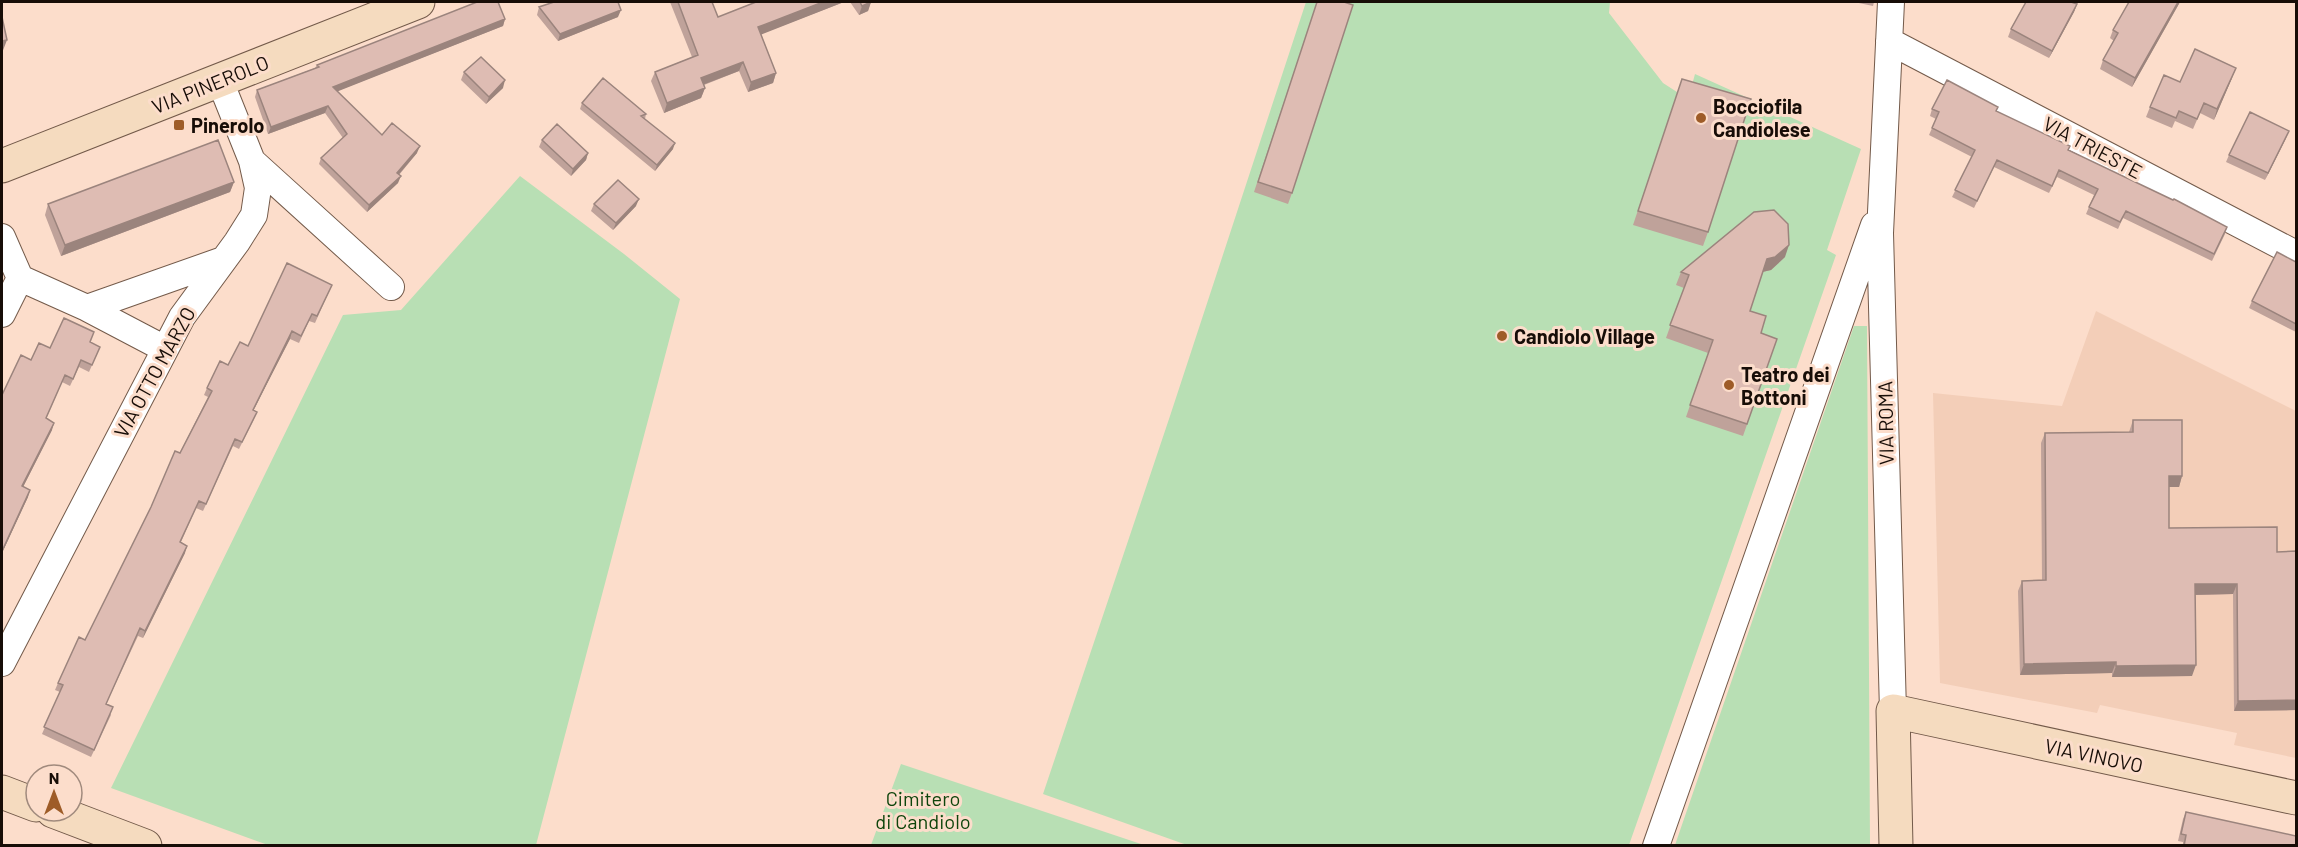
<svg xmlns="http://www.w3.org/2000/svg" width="2298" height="847" viewBox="0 0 2298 847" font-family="Barlow,sans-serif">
  <rect width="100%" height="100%" fill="#fcddcb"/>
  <!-- built -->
  <path fill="#f3ceb8" d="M 2096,311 L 2296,411 L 2296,758 L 2234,745 L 2237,733 L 2100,705 L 2097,713 L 1940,683 L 1933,393 L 2062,406 Z"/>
  <!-- green -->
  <path fill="#b8dfb4" d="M 1306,2 L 1610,2 L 1609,13 L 1663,83 L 1677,92 L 1689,96 L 1695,74 L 1861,149 L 1827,250 L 1836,255 L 1629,845 L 1187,845 L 1043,794 L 1170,416 Z
    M 520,176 L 624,254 L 680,299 L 536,845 L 268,845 L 111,788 L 343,315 L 401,310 Z
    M 1854,326 L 1867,326 L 1870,845 L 1675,845 Z
    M 901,764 L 1144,845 L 871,845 Z"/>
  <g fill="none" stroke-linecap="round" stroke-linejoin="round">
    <!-- street casing -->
    <g stroke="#735a4a" stroke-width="28">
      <path id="street" d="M 1891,2 L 1880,233 L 1893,711
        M 1889,41 L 2296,254
        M 252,161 L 391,287
        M 2,237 L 20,278 L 87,308 L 165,349
        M 87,308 L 223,260
        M 2,314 L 20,278
        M 2,663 L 182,317 L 237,242 L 254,215 L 258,188 L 252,161 L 226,96 L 218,81
        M 1656,846 L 1874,225"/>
    </g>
    <!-- secondary casing -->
    <g stroke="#735a4a" stroke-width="35">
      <path id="secondary" d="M 2,166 L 418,2
        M 2,792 L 36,805
        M 53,811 L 145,846
        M 1896,846 L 1893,711 L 2296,798"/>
    </g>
    <!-- street -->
    <use href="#street" stroke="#fff" stroke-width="26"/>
    <!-- secondary -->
    <use href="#secondary" stroke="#f5dbbf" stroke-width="33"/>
  </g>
  <!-- wall -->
  <path fill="#bfa29a" d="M 670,2 L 712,2 L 718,17 L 756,2 L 844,2 L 761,34 L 776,73 L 773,83 L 748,92 L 739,71 L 704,85 L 705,88 L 701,98 L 664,113 L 651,81 L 655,72 L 692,57 Z
    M 850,2 L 871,2 L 868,11 L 859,15 Z
    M 1317,2 L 1292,193 L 1288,204 L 1254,192 Z
    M 1854,2 L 1874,2 L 1873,6 Z
    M 2129,2 L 2180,2 L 2132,87 L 2100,69 L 2103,60 L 2114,41 L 2110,38 L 2113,30 Z
    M 2077,4 L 2074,12 L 2049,58 L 2008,37 L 2011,29 Z
    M 539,7 L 618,17 L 558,41 L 537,15 Z
    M 505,19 L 503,26 L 337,91 L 382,135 L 417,153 L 399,175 L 398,183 L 367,212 L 319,164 L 321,158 L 343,138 L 325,113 L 268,134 L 255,97 L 257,90 L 315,68 L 317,65 Z
    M 464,72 L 503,88 L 486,104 L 461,80 Z
    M 2232,78 L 2214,120 L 2200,113 L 2193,129 L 2175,121 L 2172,128 L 2146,117 L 2150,107 L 2180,82 Z
    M 1682,79 L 1708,232 L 1703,246 L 1633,225 Z
    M 582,103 L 646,114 L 645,119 L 673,149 L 655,171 L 580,109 Z
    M 1932,109 L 1997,112 L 2069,150 L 2227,227 L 2225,234 L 2212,261 L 2123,218 L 2118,229 L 2086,214 L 2094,195 L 2057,177 L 2049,193 L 1994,167 L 1974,208 L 1952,197 L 1972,157 L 1929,135 L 1936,119 L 1930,116 Z
    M 2286,138 L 2265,180 L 2226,162 L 2229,155 Z
    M 542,140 L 588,153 L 586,160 L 571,176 L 539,147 Z
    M 234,182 L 230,192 L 61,256 L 45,215 L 48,204 Z
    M 594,204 L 636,206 L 613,230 L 591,211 Z
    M 1785,257 L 1771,270 L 1763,272 L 1750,311 L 1761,333 L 1777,339 L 1743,436 L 1686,417 L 1708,353 L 1666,338 L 1684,288 L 1676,285 L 1681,272 Z
    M 2296,262 L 2296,332 L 2249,308 L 2252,301 Z
    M 332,285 L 315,323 L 309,321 L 299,343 L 290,339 L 253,410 L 254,419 L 239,449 L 233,446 L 203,511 L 196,508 L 181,542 L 185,553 L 143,638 L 138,636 L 106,704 L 111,715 L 91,757 L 42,734 L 60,692 L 55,690 L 58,683 L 85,640 L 208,397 L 204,395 L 207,388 L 228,365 L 248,346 Z
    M 90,342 L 97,354 L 89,372 L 79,367 L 70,386 L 62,382 L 46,419 L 52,430 L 23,487 L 28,497 L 2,553 L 2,395 L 31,360 L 50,348 Z
    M 2133,420 L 2182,476 L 2179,487 L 2169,487 L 2169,528 L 2277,552 L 2296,551 L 2296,710 L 2234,711 L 2233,594 L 2195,595 L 2192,676 L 2112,677 L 2112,673 L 2020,675 L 2018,591 L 2022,581 L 2042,580 L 2041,443 L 2045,433 L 2129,432 Z
    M 2186,812 L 2296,846 L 2183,846 L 2183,842 L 2178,841 L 2183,819 Z"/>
  <!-- shaded-wall -->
  <path fill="#9b847d" d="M 823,2 L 844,2 L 755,37 L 758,27 Z
    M 871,2 L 868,11 L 859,15 L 862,6 Z
    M 2178,2 L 2180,2 L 2132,87 L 2135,78 Z
    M 2077,4 L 2074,12 L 2049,58 L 2052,51 Z
    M 621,10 L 618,17 L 558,41 L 560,34 Z
    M 505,19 L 503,26 L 331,94 L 333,87 Z
    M 7,40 L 2,53 L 2,41 Z
    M 743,62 L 739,71 L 697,87 L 701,78 Z
    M 2236,68 L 2232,78 L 2214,120 L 2217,109 Z
    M 776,73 L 773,83 L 748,92 L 751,82 Z
    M 505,80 L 503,88 L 486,104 L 489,97 Z
    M 705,88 L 701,98 L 664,113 L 667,103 Z
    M 328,106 L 325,113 L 268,134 L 271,127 Z
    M 2289,131 L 2286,138 L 2265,180 L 2268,173 Z
    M 675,143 L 673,149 L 655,171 L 657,165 Z
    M 420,146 L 417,153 L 394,180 L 397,173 Z
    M 588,153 L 586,160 L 571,176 L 573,169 Z
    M 401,176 L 398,183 L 367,212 L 369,205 Z
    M 234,182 L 230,192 L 61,256 L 65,245 Z
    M 639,199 L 636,206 L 613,230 L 616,223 Z
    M 1789,245 L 1785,257 L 1771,270 L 1762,272 L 1767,259 Z
    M 292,331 L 290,339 L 250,417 L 253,410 Z
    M 54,423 L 52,430 L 20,493 L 22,486 Z
    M 2169,476 L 2182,476 L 2179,487 L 2165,487 Z
    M 30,490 L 28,497 L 2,553 L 2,551 Z
    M 187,546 L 185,553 L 143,638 L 145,631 Z
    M 2195,584 L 2237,584 L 2233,594 L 2191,595 Z
    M 2116,662 L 2112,673 L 2020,675 L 2024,664 Z
    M 2196,665 L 2192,676 L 2112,677 L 2116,666 Z
    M 2296,700 L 2296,710 L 2234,711 L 2238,701 Z"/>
  <!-- building -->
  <path fill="#debcb3" stroke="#9b847d" stroke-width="1.5" d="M 477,2 L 498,2 L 505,19 L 333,87 L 382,135 L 392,123 L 420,146 L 397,173 L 401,176 L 369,205 L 321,158 L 347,134 L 328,106 L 271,127 L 257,90 L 319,67 L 317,65 Z
    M 554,2 L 618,2 L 621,10 L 560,34 L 539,7 Z
    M 678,2 L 712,2 L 718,17 L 756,2 L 823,2 L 758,27 L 776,73 L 751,82 L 743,62 L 701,78 L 705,88 L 667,103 L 655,72 L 698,55 Z
    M 860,2 L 871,2 L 862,6 Z
    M 1317,2 L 1344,2 L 1353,5 L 1292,193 L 1258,182 Z
    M 2026,2 L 2071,2 L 2077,4 L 2052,51 L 2011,29 Z
    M 2129,2 L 2178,2 L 2135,78 L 2103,60 L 2118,33 L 2113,30 Z
    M 2,17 L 7,40 L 2,41 Z
    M 2195,49 L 2236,68 L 2217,109 L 2204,103 L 2197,119 L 2179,111 L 2176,118 L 2150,107 L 2164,75 L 2180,82 Z
    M 481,57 L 505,80 L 489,97 L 464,72 Z
    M 603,78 L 646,114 L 641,116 L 675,143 L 657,165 L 582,103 Z
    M 1682,79 L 1751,99 L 1708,232 L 1638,211 Z
    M 1947,80 L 1998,107 L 1996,111 L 2070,146 L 2068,150 L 2173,200 L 2174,199 L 2227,227 L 2214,254 L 2126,211 L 2120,222 L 2089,207 L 2098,189 L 2059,170 L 2052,186 L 1997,160 L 1977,201 L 1955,190 L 1975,150 L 1932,128 L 1939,112 L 1932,109 Z
    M 2250,112 L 2289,131 L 2268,173 L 2229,155 Z
    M 557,124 L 588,153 L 573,169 L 542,140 Z
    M 218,140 L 234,182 L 65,245 L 48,204 Z
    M 618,180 L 639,199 L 616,223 L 594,204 Z
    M 1774,210 L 1788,224 L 1789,245 L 1775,257 L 1767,259 L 1750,311 L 1766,316 L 1761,333 L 1777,339 L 1747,424 L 1690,405 L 1713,340 L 1670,325 L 1689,275 L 1681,272 L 1754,212 Z
    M 2277,252 L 2296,262 L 2296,324 L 2252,301 Z
    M 287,263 L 332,285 L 317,316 L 312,314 L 301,336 L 292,331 L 253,410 L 257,412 L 242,442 L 235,439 L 206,504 L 199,501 L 180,542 L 187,546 L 145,631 L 140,628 L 106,704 L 113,707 L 94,750 L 44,727 L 63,685 L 58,683 L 79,637 L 85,640 L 151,507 L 175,451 L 180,453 L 212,391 L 207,388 L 220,361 L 228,365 L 240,342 L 248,346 Z
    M 64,318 L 94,332 L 90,342 L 100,347 L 92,365 L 81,360 L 73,379 L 65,375 L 46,418 L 54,423 L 22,486 L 30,490 L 2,551 L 2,395 L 21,355 L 31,360 L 39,343 L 50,348 Z
    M 2133,420 L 2182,420 L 2182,476 L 2169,476 L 2169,528 L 2277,527 L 2277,552 L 2296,551 L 2296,700 L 2238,701 L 2237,584 L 2195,584 L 2196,665 L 2116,666 L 2116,662 L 2024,664 L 2022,581 L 2046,580 L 2045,433 L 2133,432 Z
    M 2186,812 L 2296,836 L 2296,846 L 2184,846 L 2186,835 L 2181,834 Z"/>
  <!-- markers -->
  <g fill="#9e5c28" stroke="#fcddcb" stroke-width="2">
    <circle cx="1701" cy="118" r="6"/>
    <rect x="173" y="119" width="12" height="12" rx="3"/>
    <circle cx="1502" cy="336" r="6"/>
    <circle cx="1729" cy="385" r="6"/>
  </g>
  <g text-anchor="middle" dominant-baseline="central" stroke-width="6" stroke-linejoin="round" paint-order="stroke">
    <!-- street labels -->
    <g font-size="20" fill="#170d07" stroke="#fcddcb">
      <text transform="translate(210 84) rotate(-22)">VIA PINEROLO</text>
      <text transform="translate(2093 147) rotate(28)">VIA TRIESTE</text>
      <text transform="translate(154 372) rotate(-61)">VIA OTTO MARZO</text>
      <text transform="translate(1885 423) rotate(-91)">VIA ROMA</text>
      <text transform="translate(2094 755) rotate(12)">VIA VINOVO</text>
    </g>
    <!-- poi labels -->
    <g font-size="20" font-weight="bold" fill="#170d07" stroke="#fcddcb" text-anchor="start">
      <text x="1713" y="106">Bocciofila<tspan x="1713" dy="23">Candiolese</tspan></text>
      <text x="191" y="125">Pinerolo</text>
      <text x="1514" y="336">Candiolo Village</text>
      <text x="1741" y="374">Teatro dei<tspan x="1741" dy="23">Bottoni</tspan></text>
    </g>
    <!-- park labels -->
    <g font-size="20" fill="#0d440b" stroke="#fcddcb">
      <text x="923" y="798">Cimitero<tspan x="923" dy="23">di Candiolo</tspan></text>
    </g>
  </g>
  <!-- border -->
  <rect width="2298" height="847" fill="none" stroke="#170d07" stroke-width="6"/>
  <!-- north arrow -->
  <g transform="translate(54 793)"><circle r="28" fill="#fcddcb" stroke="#a08a7d" stroke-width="1.5"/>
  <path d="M0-4.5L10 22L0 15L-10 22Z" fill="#9e5c28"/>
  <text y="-9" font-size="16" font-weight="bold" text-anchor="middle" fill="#170d07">N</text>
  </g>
</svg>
